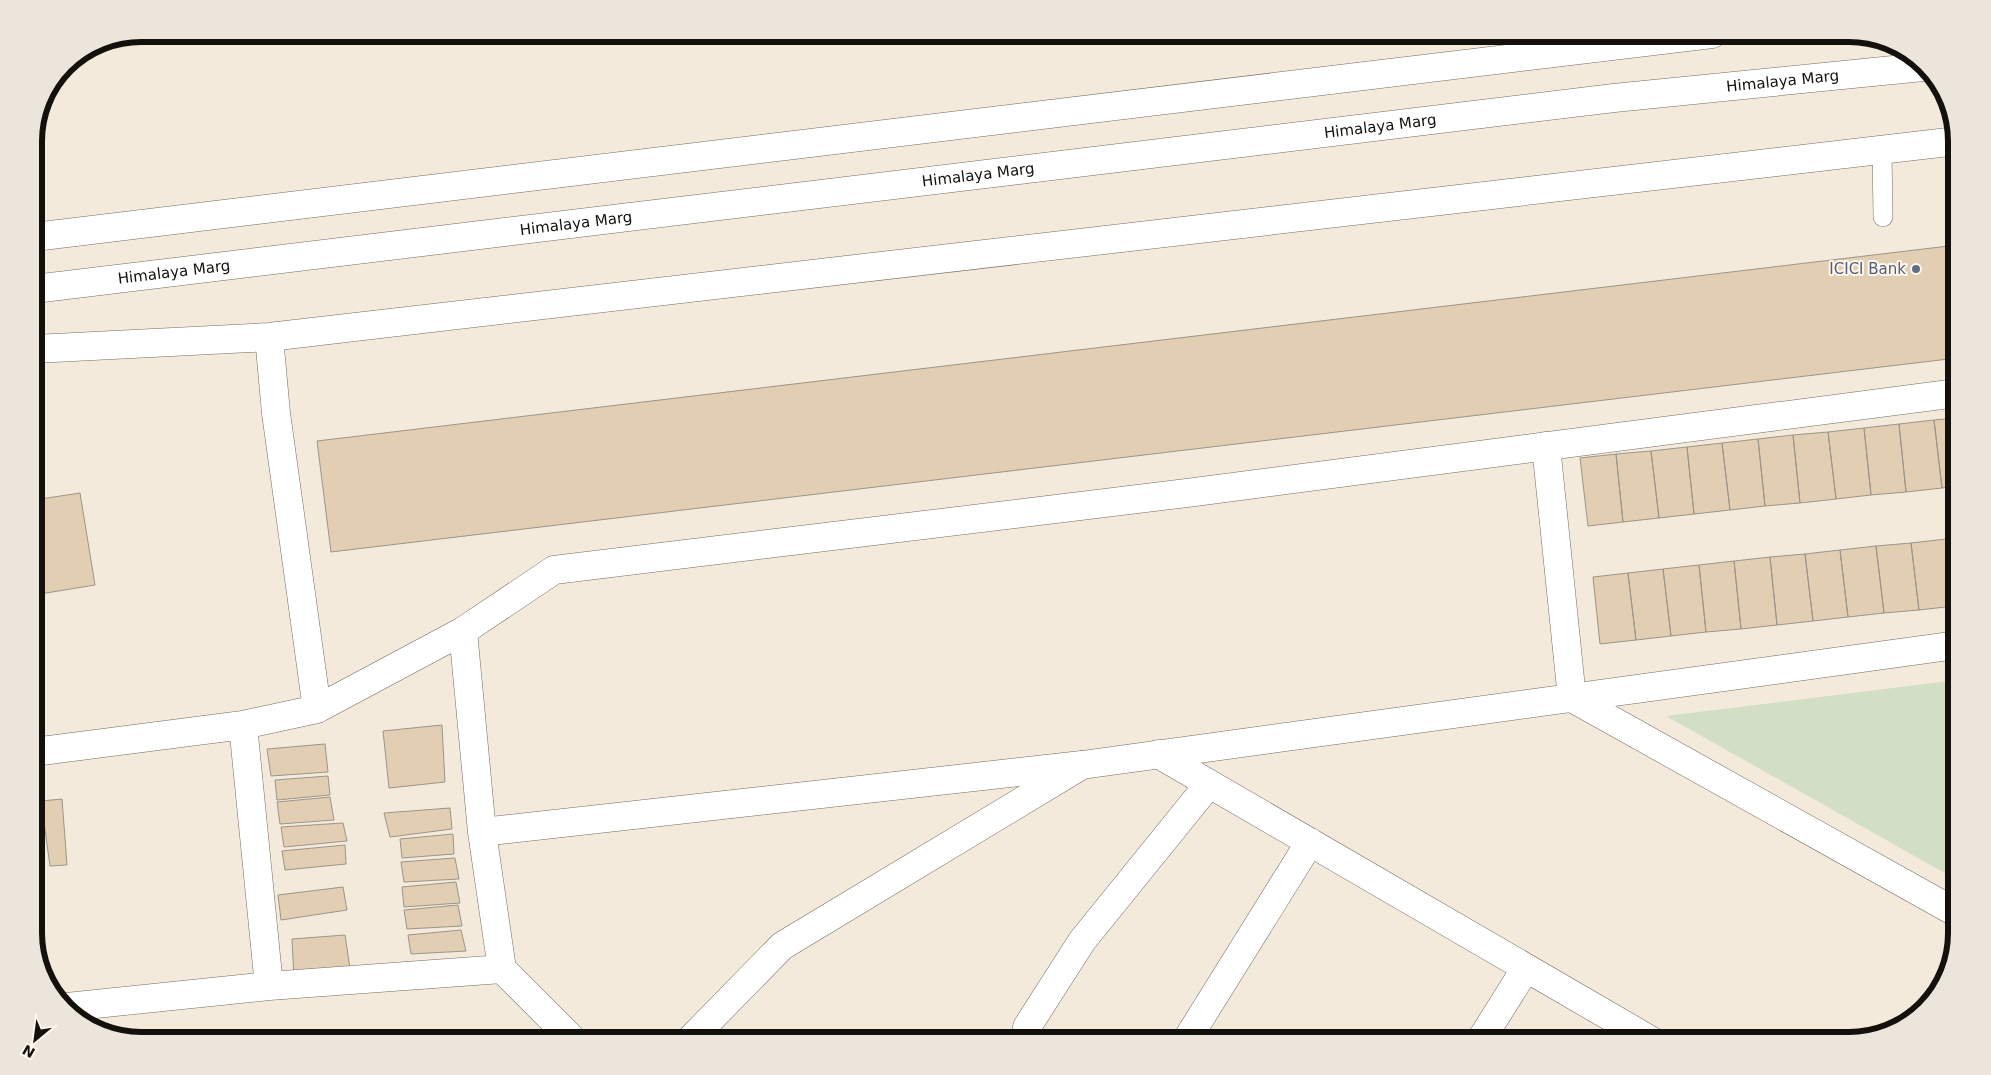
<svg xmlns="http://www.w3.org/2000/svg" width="1991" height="1075" viewBox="0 0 1991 1075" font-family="'DejaVu Sans',sans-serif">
  <rect width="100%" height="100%" fill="#f3eadc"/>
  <!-- green -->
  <path fill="#d2dfc5" d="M 1957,680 L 1957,880 L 1666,716 Z"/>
  <!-- building -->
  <path fill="#e2ceb2" stroke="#9d9589" d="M 1957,245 L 1957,358 L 331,552 L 317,441 Z
    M 1957,418 L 1957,486 L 1942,488 L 1934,420 Z
    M 1934,420 L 1942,488 L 1906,492 L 1899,424 Z
    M 1899,424 L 1906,492 L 1871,495 L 1864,428 Z
    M 1864,428 L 1871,495 L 1836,499 L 1828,432 Z
    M 1828,432 L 1836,499 L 1800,503 L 1793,435 Z
    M 1793,435 L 1800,503 L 1765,506 L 1758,439 Z
    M 1758,439 L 1765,506 L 1730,510 L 1722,443 Z
    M 1722,443 L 1730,510 L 1694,514 L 1687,447 Z
    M 1687,447 L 1694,514 L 1659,518 L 1651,451 Z
    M 1651,451 L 1659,518 L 1623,522 L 1616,454 Z
    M 1616,454 L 1623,522 L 1588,526 L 1580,458 Z
    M 80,493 L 95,585 L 34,595 L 34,500 Z
    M 1957,538 L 1957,606 L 1954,606 L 1946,539 Z
    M 1946,539 L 1954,606 L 1919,610 L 1911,543 Z
    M 1911,543 L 1919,610 L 1884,613 L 1876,546 Z
    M 1876,546 L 1884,613 L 1848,617 L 1840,550 Z
    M 1840,550 L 1848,617 L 1813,621 L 1805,554 Z
    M 1805,554 L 1813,621 L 1777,625 L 1770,557 Z
    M 1770,557 L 1777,625 L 1741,629 L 1734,561 Z
    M 1734,561 L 1741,629 L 1706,632 L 1699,565 Z
    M 1699,565 L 1706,632 L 1671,636 L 1663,569 Z
    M 1663,569 L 1671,636 L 1636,640 L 1628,573 Z
    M 1628,573 L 1636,640 L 1600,644 L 1593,577 Z
    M 442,725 L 445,782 L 389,788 L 383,731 Z
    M 325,744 L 328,772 L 271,776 L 267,749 Z
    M 328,776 L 330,795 L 277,800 L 275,780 Z
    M 330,797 L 334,820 L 280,824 L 277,802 Z
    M 62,799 L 67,865 L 50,866 L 41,801 Z
    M 450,808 L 452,829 L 390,837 L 384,813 Z
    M 343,823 L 347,841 L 284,847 L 281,827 Z
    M 453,834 L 454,854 L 402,858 L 400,839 Z
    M 345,845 L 346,864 L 285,870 L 282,851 Z
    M 455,858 L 459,879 L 404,882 L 401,862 Z
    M 456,882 L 460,903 L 404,907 L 402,887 Z
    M 343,887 L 347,910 L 281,920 L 278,895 Z
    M 458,905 L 462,926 L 407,929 L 404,910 Z
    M 461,930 L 466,951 L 411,954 L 408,935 Z
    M 345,935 L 351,975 L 294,980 L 292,939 Z"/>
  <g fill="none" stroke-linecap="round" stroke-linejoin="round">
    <!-- lane casing -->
    <g stroke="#736b60" stroke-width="20">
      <path id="lane" d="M 1882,149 L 1883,217"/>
    </g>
    <!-- street casing -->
    <g stroke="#736b60" stroke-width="29">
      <path id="street" d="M 269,337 L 276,413 L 317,709
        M 34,349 L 269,337 L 1957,141
        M 1546,446 L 1572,698 L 1957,913
        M 463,631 L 482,832 L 502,969 L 574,1041
        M 243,725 L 269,986
        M 34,752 L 243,725 L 317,709 L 463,631 L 554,570 L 1187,493 L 1957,393
        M 1158,754 L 1652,1041
        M 482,832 L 1082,765
        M 67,1007 L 269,986 L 502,969
        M 1027,1027 L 1082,941 L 1209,784
        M 1186,1041 L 1310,842
        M 1480,1041 L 1526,968"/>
    </g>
    <!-- secondary casing -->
    <g stroke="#736b60" stroke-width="29">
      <g id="secondary">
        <path d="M 34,237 L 1712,34"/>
        <path id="s1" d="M 34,289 L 1614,98 L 1923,67"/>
        <path d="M 689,1041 L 782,946 L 1082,765 L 1957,645"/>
      </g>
    </g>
    <!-- lane -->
    <use href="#lane" stroke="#fff" stroke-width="19"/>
    <!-- street -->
    <use href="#street" stroke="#fff" stroke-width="28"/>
    <!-- secondary -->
    <use href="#secondary" stroke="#fff" stroke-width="28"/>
  </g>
  <!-- markers -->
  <circle fill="#5c6f8a" stroke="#fff7ed" stroke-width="2" cx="1916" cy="269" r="5"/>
  <g text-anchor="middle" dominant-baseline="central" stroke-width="4" stroke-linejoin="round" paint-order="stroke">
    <!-- street labels -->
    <g font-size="15" fill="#14110c" stroke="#fff7ed">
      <text stroke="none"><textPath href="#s1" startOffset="1761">Himalaya Marg</textPath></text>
      <text stroke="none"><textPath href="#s1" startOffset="1356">Himalaya Marg</textPath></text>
      <text stroke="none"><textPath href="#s1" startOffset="951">Himalaya Marg</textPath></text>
      <text stroke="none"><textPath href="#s1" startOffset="546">Himalaya Marg</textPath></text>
      <text stroke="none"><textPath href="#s1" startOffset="141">Himalaya Marg</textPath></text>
    </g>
    <!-- service labels -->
    <g font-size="15" fill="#4e5e75" stroke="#fff7ed" text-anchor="end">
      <text x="1906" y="269">ICICI Bank</text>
    </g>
  </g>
  <!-- crop -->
  <path d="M0 0H1991V1075H0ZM141 42H1849A99 99 0 0 1 1948 141V933A99 99 0 0 1 1849 1032H141A99 99 0 0 1 42 933V141A99 99 0 0 1 141 42Z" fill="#ece5db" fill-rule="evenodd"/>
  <path fill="none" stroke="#14110c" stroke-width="6" d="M141 42H1849A99 99 0 0 1 1948 141V933A99 99 0 0 1 1849 1032H141A99 99 0 0 1 42 933V141A99 99 0 0 1 141 42Z"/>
  <!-- north arrow -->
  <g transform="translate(35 1040) rotate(209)" stroke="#fff7ed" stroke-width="4" paint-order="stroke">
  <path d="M0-4L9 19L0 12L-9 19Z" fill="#14110c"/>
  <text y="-8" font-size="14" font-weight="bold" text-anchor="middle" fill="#14110c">N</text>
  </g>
</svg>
